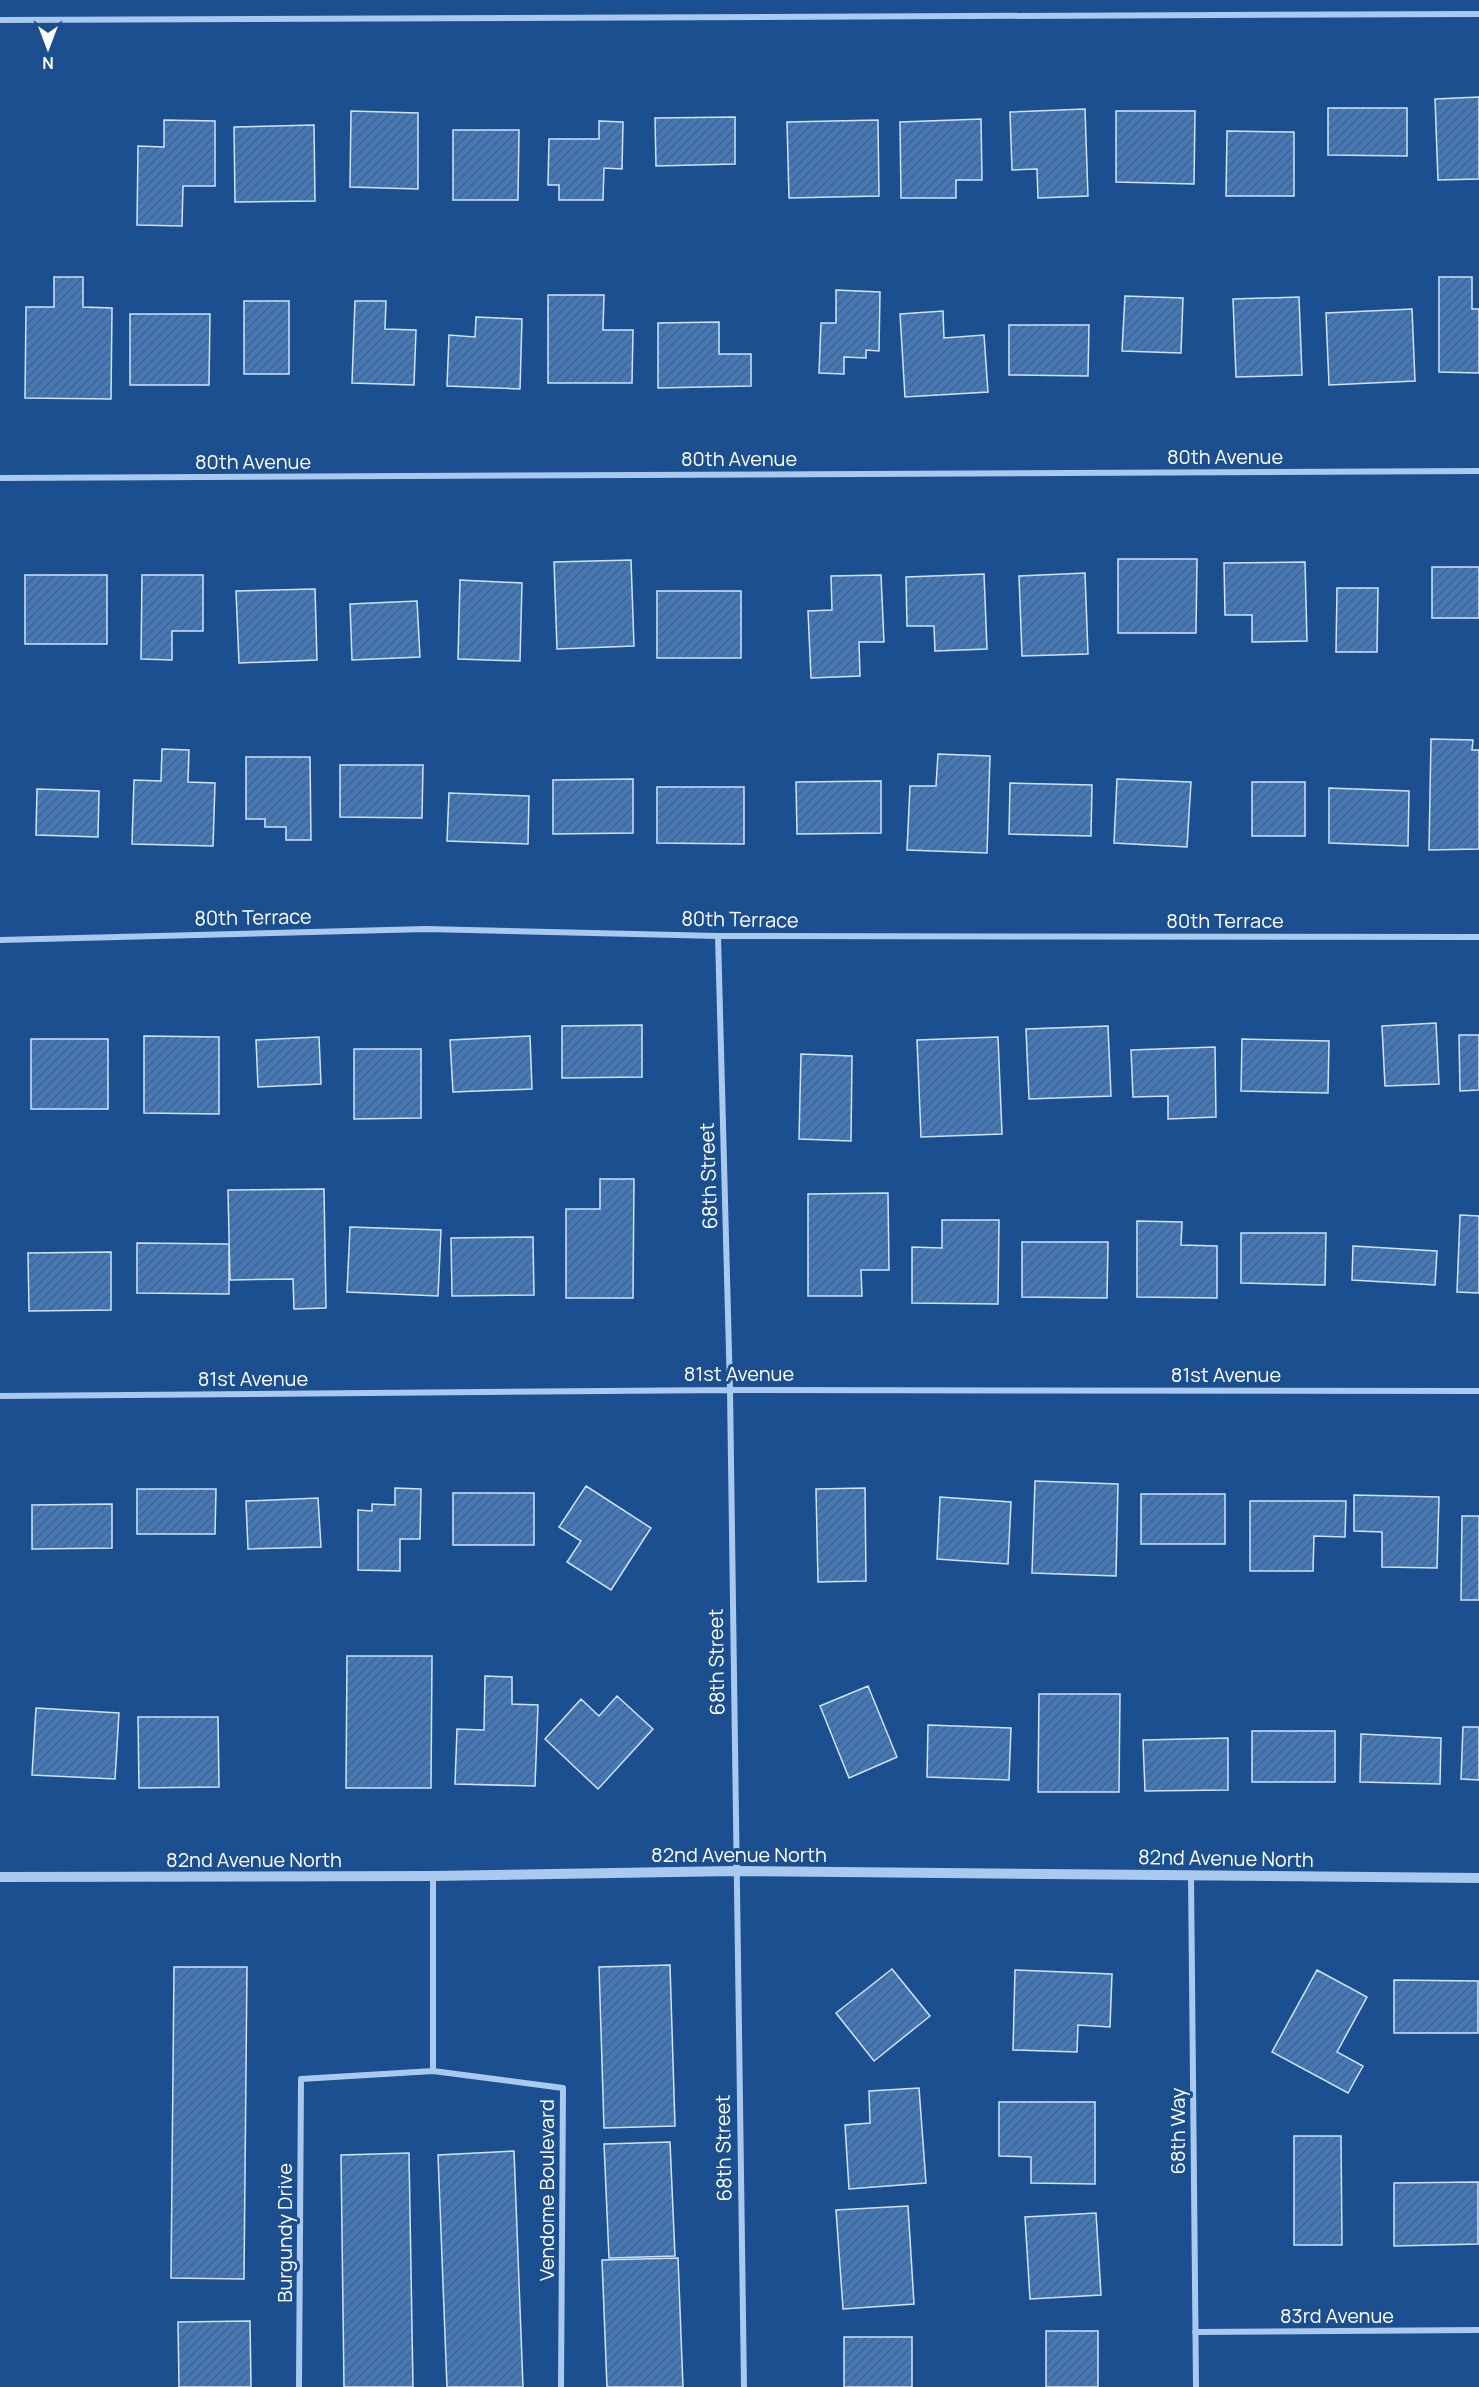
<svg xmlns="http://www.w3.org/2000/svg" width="1479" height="2387" viewBox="0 0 1479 2387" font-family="Manrope,sans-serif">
  <defs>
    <pattern id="building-hatch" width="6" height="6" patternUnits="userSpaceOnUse" patternTransform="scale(1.5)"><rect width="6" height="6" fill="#4478b7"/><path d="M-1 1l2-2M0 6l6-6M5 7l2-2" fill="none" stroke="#486282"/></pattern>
  </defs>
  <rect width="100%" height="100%" fill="#1b4f8f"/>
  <!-- building -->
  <path fill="url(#building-hatch)" stroke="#cfe3fa" stroke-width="1.5" d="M 1479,97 L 1479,179 L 1438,180 L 1435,99 Z
    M 1328,108 L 1407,108 L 1407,156 L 1328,155 Z
    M 1085,109 L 1088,196 L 1038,198 L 1037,169 L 1012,170 L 1010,112 Z
    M 351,111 L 418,113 L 418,189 L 350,187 Z
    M 1116,111 L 1195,111 L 1194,184 L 1116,182 Z
    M 735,117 L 735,164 L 656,166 L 655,118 Z
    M 981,119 L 982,180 L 956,180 L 956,198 L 901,198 L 900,122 Z
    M 164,120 L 215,121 L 215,186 L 183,186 L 182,226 L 137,225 L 138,146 L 164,147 Z
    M 878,120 L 879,196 L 789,198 L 787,122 Z
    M 599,121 L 623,122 L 622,169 L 604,168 L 603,200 L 559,200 L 559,185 L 548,185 L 549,139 L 599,139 Z
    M 314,125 L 315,201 L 235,202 L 234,127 Z
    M 453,130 L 519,130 L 518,200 L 453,200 Z
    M 1227,131 L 1294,132 L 1294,196 L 1226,196 Z
    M 54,277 L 83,277 L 83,307 L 112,308 L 111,399 L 25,398 L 26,307 L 54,307 Z
    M 1439,277 L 1472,277 L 1472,309 L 1479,309 L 1479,373 L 1439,372 Z
    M 836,290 L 880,292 L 879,351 L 866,350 L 866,358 L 844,357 L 844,374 L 819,373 L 821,323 L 836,323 Z
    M 548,295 L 604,295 L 603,330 L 633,330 L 632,383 L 548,383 Z
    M 1125,296 L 1183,298 L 1181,353 L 1122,351 Z
    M 1299,297 L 1302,375 L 1236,377 L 1233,299 Z
    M 244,301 L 289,301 L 289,374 L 244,374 Z
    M 355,301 L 386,301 L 385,329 L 416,330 L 414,385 L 352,383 Z
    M 1412,309 L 1415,381 L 1329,385 L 1326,313 Z
    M 943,311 L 944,338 L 984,335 L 988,392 L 905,397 L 900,314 Z
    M 130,314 L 210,314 L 209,385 L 130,385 Z
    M 476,317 L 522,319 L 520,389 L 447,386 L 449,335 L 475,337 Z
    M 719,322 L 719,354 L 751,354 L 751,386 L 658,388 L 658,323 Z
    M 1009,325 L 1089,325 L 1088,376 L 1009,375 Z
    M 1118,559 L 1197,559 L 1196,633 L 1118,633 Z
    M 631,560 L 634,646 L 557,649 L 554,562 Z
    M 1305,562 L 1307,641 L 1252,642 L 1252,615 L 1225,615 L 1224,563 Z
    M 1432,567 L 1479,567 L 1479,618 L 1432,618 Z
    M 1085,573 L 1088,654 L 1022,656 L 1019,576 Z
    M 984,574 L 987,649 L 935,651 L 934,626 L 907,626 L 906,577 Z
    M 25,575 L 107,575 L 107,644 L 25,644 Z
    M 142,575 L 203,575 L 203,631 L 172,631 L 172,660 L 141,659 Z
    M 881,575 L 884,642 L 859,642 L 860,676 L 811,678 L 808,611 L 832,610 L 831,576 Z
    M 460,580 L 522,583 L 520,661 L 458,659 Z
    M 1337,588 L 1378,588 L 1377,652 L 1336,652 Z
    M 315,589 L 317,660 L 239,663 L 236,591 Z
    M 657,591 L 741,591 L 741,658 L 657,658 Z
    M 417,601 L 420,657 L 352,660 L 350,604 Z
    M 1431,739 L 1473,740 L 1472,750 L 1479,750 L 1479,849 L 1429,850 Z
    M 162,749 L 189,750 L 188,782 L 215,783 L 213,846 L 132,844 L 134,780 L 161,781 Z
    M 938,754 L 990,756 L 987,853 L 907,850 L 910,786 L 936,786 Z
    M 246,757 L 310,757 L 311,840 L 286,840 L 286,827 L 265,827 L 265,819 L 246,819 Z
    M 340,765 L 423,765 L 422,818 L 340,817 Z
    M 633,779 L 633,833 L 553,834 L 553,780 Z
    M 1117,779 L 1191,782 L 1187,847 L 1114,843 Z
    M 881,781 L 881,833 L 797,834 L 796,782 Z
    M 1252,782 L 1305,782 L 1305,836 L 1252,836 Z
    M 1010,783 L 1092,785 L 1091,836 L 1009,834 Z
    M 657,787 L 744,787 L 744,844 L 657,843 Z
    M 1329,788 L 1409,791 L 1408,846 L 1329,843 Z
    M 37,789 L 99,791 L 98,837 L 36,835 Z
    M 449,793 L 529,796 L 528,844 L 447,841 Z
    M 1436,1023 L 1439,1084 L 1385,1086 L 1382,1026 Z
    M 642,1025 L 642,1077 L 562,1078 L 562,1026 Z
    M 1108,1026 L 1111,1096 L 1029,1099 L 1026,1029 Z
    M 1459,1035 L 1479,1035 L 1479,1090 L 1460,1091 Z
    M 144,1036 L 219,1037 L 219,1114 L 144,1113 Z
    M 530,1036 L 532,1089 L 453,1092 L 450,1040 Z
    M 319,1037 L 321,1084 L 258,1087 L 256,1040 Z
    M 998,1037 L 1002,1134 L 921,1137 L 917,1040 Z
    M 31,1039 L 108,1039 L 108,1109 L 31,1109 Z
    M 1242,1039 L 1329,1041 L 1328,1093 L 1241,1091 Z
    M 1215,1047 L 1216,1117 L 1168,1119 L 1168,1096 L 1133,1097 L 1131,1050 Z
    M 354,1049 L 421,1049 L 421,1118 L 354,1119 Z
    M 801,1054 L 852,1056 L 851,1141 L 799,1139 Z
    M 600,1179 L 634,1179 L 633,1298 L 566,1298 L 566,1209 L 600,1209 Z
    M 324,1189 L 326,1308 L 294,1309 L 293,1279 L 230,1280 L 228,1190 Z
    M 888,1193 L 889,1270 L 861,1270 L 862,1296 L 808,1296 L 808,1194 Z
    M 1460,1215 L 1479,1216 L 1479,1293 L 1457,1292 Z
    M 942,1220 L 999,1220 L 998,1304 L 912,1303 L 912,1247 L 942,1248 Z
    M 1137,1221 L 1182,1222 L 1181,1245 L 1217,1246 L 1217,1298 L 1137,1297 Z
    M 350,1227 L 441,1230 L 438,1296 L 347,1292 Z
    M 1241,1233 L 1326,1233 L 1325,1285 L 1241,1283 Z
    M 533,1237 L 534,1295 L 452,1296 L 451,1238 Z
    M 1022,1242 L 1108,1242 L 1107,1298 L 1022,1297 Z
    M 137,1243 L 229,1244 L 229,1294 L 137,1293 Z
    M 1353,1246 L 1437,1251 L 1435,1285 L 1352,1280 Z
    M 111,1252 L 111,1310 L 29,1311 L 28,1253 Z
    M 1035,1481 L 1118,1484 L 1116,1576 L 1032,1573 Z
    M 586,1486 L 651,1528 L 611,1590 L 567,1562 L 581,1541 L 559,1527 Z
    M 395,1488 L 421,1489 L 420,1539 L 400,1539 L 400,1571 L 358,1570 L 358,1510 L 372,1511 L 372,1504 L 395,1505 Z
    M 865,1488 L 866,1581 L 818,1582 L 816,1489 Z
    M 137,1489 L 216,1489 L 215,1534 L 137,1534 Z
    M 453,1493 L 534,1493 L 534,1545 L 453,1545 Z
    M 1141,1494 L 1225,1494 L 1225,1544 L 1141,1544 Z
    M 1354,1495 L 1439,1497 L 1437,1568 L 1382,1567 L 1382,1532 L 1354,1531 Z
    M 940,1497 L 1011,1502 L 1008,1564 L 937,1559 Z
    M 318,1498 L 321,1547 L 248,1549 L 246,1501 Z
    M 1250,1501 L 1346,1501 L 1345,1537 L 1314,1536 L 1313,1571 L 1250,1571 Z
    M 112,1504 L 112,1548 L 32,1549 L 32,1505 Z
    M 1462,1516 L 1479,1516 L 1479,1600 L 1461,1600 Z
    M 347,1656 L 432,1656 L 431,1788 L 346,1788 Z
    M 485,1676 L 512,1677 L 512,1704 L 538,1705 L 535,1786 L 455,1784 L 457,1729 L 484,1730 Z
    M 868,1686 L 897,1757 L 849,1778 L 820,1706 Z
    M 1039,1694 L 1120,1694 L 1119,1792 L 1038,1792 Z
    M 617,1696 L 653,1729 L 598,1789 L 545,1739 L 581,1699 L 599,1716 Z
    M 36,1708 L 119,1713 L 115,1779 L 32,1775 Z
    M 138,1717 L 218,1717 L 219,1787 L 139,1788 Z
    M 928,1725 L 1011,1728 L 1009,1780 L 927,1777 Z
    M 1463,1727 L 1479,1727 L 1479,1780 L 1461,1779 Z
    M 1252,1731 L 1335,1731 L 1335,1782 L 1252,1782 Z
    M 1361,1734 L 1441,1738 L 1440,1784 L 1360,1782 Z
    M 1228,1738 L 1228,1790 L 1145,1791 L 1143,1740 Z
    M 670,1965 L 675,2126 L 604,2128 L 599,1967 Z
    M 174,1967 L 247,1967 L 244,2279 L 171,2278 Z
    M 892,1969 L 930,2016 L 874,2061 L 836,2013 Z
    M 1015,1970 L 1112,1974 L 1110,2027 L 1078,2025 L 1077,2052 L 1013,2050 Z
    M 1317,1970 L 1367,1997 L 1337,2052 L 1363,2066 L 1348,2093 L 1272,2052 Z
    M 1394,1980 L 1478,1981 L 1478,2033 L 1394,2033 Z
    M 919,2088 L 926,2183 L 849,2189 L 845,2125 L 870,2123 L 869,2091 Z
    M 999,2102 L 1095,2102 L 1095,2184 L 1031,2183 L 1031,2157 L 999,2156 Z
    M 1294,2136 L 1341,2136 L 1342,2245 L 1294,2245 Z
    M 670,2142 L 675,2256 L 609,2258 L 604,2144 Z
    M 514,2151 L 523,2387 L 447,2387 L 438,2155 Z
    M 409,2153 L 413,2387 L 344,2387 L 341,2155 Z
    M 1478,2182 L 1478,2244 L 1394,2246 L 1394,2183 Z
    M 908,2206 L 914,2304 L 843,2309 L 836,2210 Z
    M 1096,2213 L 1101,2295 L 1030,2299 L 1025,2217 Z
    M 678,2258 L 683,2387 L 607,2387 L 602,2260 Z
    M 250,2321 L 251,2387 L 179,2387 L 178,2322 Z
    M 1046,2331 L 1098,2331 L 1098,2387 L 1046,2387 Z
    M 844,2337 L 912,2337 L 912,2387 L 844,2387 Z"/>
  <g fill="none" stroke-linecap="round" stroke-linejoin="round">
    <!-- minor -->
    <path stroke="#a9c9ee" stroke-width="6" d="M 0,20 L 1479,14
      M 0,478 L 1479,471
      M 718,936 L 730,1390 L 744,2387
      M 0,940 L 426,929 L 718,936 L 1479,937
      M 0,1396 L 730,1390 L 1479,1391
      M 1191,1875 L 1196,2387
      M 433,1876 L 433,2071 L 563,2088 L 561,2387
      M 1195,2332 L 1479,2330
      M 299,2387 L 301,2079 L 433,2071"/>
    <!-- tertiary -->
    <path stroke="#a9c9ee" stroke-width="10" d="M 0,1877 L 433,1876 L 735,1871 L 1479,1878"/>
  </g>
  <g text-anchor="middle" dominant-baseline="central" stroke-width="6" stroke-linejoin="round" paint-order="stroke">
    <!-- street labels -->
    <g font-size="20" fill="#fff" stroke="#1b4f8f">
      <text x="1225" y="456">80th Avenue</text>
      <text x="739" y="458">80th Avenue</text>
      <text x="253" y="461">80th Avenue</text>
      <text transform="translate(253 917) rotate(-1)">80th Terrace</text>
      <text transform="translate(740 919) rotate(1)">80th Terrace</text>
      <text x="1225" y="920">80th Terrace</text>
      <text transform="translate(708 1176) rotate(-92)">68th Street</text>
      <text x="739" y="1373">81st Avenue</text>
      <text x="1226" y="1374">81st Avenue</text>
      <text x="253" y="1378">81st Avenue</text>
      <text transform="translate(716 1662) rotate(-91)">68th Street</text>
      <text x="739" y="1854">82nd Avenue North</text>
      <text transform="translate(1226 1858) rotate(1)">82nd Avenue North</text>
      <text x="254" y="1859">82nd Avenue North</text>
      <text transform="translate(1177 2131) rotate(-90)">68th Way</text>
      <text transform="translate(723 2148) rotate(-91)">68th Street</text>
      <text transform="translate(546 2190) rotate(-90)">Vendome Boulevard</text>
      <text transform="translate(284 2233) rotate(-90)">Burgundy Drive</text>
      <text x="1337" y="2315">83rd Avenue</text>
    </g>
  </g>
  <!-- north arrow -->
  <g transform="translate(48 48) rotate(180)" stroke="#1b4f8f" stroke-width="4.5" paint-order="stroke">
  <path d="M0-4.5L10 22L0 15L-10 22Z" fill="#ffffff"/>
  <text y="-9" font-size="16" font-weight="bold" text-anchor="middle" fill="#ffffff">N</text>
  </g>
</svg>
